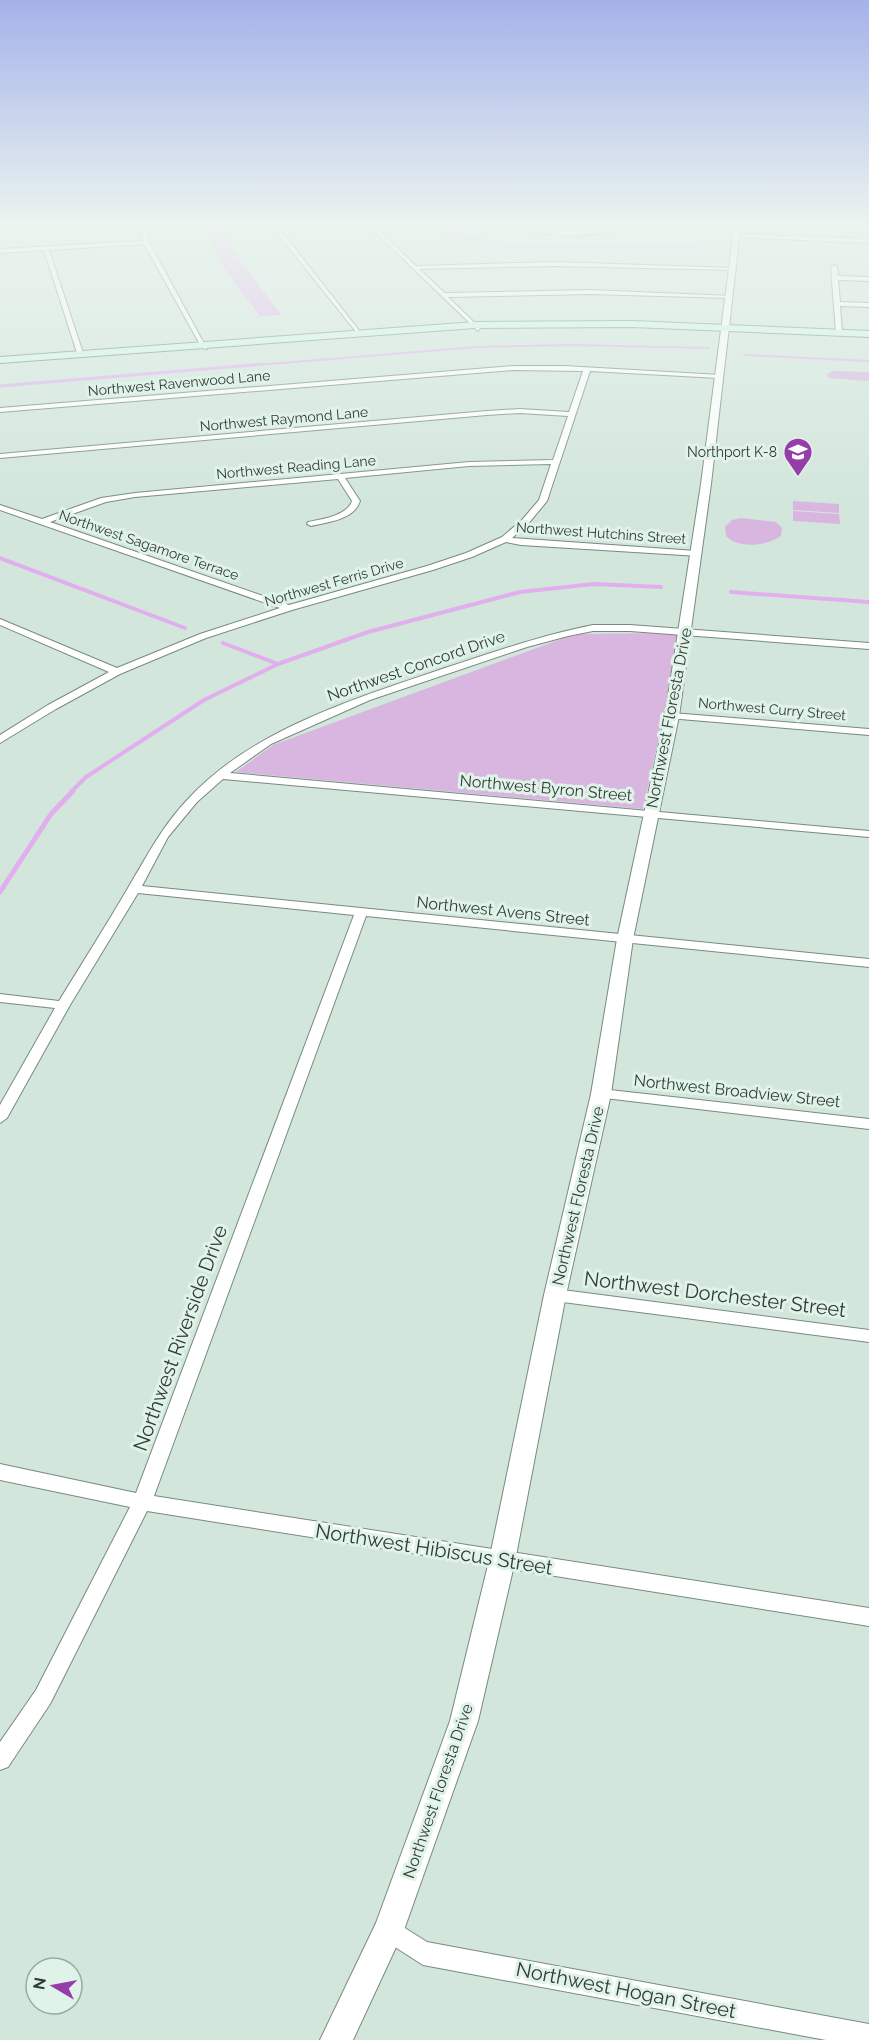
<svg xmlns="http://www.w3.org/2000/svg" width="869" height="2040" viewBox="0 0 869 2040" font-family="Raleway,sans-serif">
  <rect width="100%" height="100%" fill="#d2e6db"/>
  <!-- green -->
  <path fill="#d8b6e0" d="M 833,371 L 869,372 L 869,381 L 829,378 L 827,374 Z
    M 793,501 L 839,504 L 839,513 L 793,510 Z
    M 793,511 L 839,514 L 840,524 L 793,521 Z
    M 741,518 L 776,522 L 782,528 L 781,536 C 767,546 738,549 726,536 L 725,527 L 732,520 Z
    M 660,633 L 678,635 L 664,715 L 643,809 L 236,772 L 273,745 L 564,638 L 582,634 Z"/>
  <!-- water -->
  <path fill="#e2afee" d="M 207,222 L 223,222 L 220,225 L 221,230 L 238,257 L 281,315 L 260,316 C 244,295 204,249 207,222 Z
    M 428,222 L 449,222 L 459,232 L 500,244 L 695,246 L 714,249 L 500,247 L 445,235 Z"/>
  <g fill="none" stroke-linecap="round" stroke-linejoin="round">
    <!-- stream-far3 -->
    <path stroke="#e2afee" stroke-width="2" d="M 744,355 L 869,361
      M 246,366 L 477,347 L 572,345 L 709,348"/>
    <!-- stream-far2 -->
    <path stroke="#e2afee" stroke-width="3" d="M 0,386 L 264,364"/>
    <!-- stream-far1 -->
    <path stroke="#e2afee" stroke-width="4" d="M 0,558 L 185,628
      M 731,592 L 869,602
      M 223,643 L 278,664
      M 71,792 L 86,777 L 204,700 L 278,664 L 368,632 L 520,592 L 594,584 L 661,587"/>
    <!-- stream -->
    <path stroke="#e2afee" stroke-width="5" d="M 0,892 L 51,814 L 73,791"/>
    <!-- minor casing -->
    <g stroke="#788a80" stroke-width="2">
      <path id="minor" d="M 64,222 L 95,222 L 0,230 L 0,226 Z
        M 145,222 L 150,222 L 147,231 L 149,242 L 207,349 L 202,348 L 144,244 L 49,250 L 83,353 L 80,355 L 77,353 L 44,250 L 0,253 L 0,249 L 143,241 L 141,231 Z
        M 288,222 L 280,225 L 279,228 L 361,333 L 357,333 L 273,228 L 276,223 Z
        M 349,222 L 375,226 L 416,266 L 555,262 L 736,268 L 733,270 L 555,266 L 419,269 L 445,293 L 590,290 L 732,296 L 729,298 L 590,294 L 448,297 L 480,328 L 478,331 L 371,228 Z
        M 505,222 L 535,228 L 570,231 L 605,229 L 635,222 C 602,240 538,239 505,222 Z
        M 736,234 L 869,239 L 869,243 L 734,237 Z
        M 834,265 L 837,267 L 838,276 L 869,277 L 869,281 L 838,280 L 840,302 L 869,303 L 869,307 L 840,306 L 842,333 L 839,335 L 836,333 L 831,267 Z
        M 514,366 L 564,366 L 721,375 L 719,378 L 590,371 L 547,501 L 528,524 L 512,538 L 696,551 L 700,554 L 699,556 L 521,545 L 506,542 L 472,557 L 433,570 L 292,610 L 206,638 L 120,674 L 56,709 L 0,743 L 0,735 L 48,705 L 109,672 L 0,625 L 0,619 L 117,668 L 200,634 L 280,608 L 0,510 L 0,505 L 42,519 L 101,498 L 135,493 L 469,462 L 553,460 L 568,416 L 520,413 L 487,415 L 0,458 L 0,454 L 487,411 L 520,409 L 569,412 L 583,371 L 514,370 L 0,412 L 0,408 ZM 551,464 L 539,500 L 522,520 L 502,537 L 466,553 L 427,566 L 289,605 L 50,522 L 106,502 L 135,497 L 338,479 L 352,501 C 347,516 322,519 308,522 L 307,524 L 311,526 C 328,522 354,520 360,501 L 345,478 L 469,466 Z
        M 593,625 L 630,625 L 869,643 L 869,649 L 630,631 L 593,631 L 568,636 L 527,647 L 370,700 L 271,744 L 230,773 L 869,831 L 869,837 L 223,779 L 197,802 L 168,837 L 142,886 L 869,959 L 869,967 L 366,916 L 154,1496 L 869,1608 L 869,1626 L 147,1511 L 50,1704 L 8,1767 L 0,1770 L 0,1742 L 36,1690 L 130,1507 L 0,1480 L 0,1464 L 136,1493 L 354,915 L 138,893 L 70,1005 L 7,1118 L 0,1123 L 0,1105 L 55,1008 L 0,1002 L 0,994 L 59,1001 C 82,963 106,926 128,888 C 147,856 162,826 189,798 C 253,729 357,698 445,668 C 494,652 542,635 593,625 Z
        M 672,713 L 869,729 L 869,735 L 668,718 L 667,716 Z
        M 601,1089 L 869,1119 L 869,1129 L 596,1097 L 594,1094 Z
        M 555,1289 L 869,1330 L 869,1342 L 555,1301 L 549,1299 L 547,1295 L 549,1291 Z
        M 389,1918 L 427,1942 L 869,2024 L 869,2040 L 826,2040 L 423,1965 L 381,1938 L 377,1930 L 381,1922 Z"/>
    </g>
    <!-- tertiary casing -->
    <g stroke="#788a80" stroke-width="2">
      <path id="tertiary" d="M 735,222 L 741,222 L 711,484 L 679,716 L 633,939 L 611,1094 L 566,1295 L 515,1561 L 478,1721 L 404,1930 L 353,2040 L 320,2040 L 376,1923 L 450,1721 L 489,1561 L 544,1295 L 591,1094 L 617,939 L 665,716 L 701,484 Z"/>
    </g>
    <!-- secondary casing -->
    <g stroke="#788a80" stroke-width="2">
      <path id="secondary" d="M 632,321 L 869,331 L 869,337 L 632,327 L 475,328 L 0,363 L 0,357 L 475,322 Z"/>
    </g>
    <!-- minor -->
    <use href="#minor" fill="#fff" fill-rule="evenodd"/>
    <!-- tertiary -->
    <use href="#tertiary" fill="#fff" fill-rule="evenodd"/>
    <!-- secondary -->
    <use href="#secondary" fill="#d2f8e6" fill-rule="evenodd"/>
  </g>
  <!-- sky -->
  <linearGradient id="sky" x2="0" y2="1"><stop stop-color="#a5b2ea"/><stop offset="0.44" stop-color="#ebf4ef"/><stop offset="1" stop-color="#ebf4ef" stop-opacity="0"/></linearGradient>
  <rect width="869" height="508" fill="url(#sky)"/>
  <!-- icons -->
  <defs>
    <g id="school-pin" transform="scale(1.5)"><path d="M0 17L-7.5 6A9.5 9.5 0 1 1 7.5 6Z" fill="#963da9" stroke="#e0f3e8"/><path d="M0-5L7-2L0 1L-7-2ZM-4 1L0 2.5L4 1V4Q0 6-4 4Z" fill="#fff"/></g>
  </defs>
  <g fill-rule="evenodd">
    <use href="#school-pin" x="798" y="452"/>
  </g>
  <g text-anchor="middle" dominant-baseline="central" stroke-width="6" stroke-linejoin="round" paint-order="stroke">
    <!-- far-street labels -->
    <g font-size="14" fill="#333b36" stroke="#e0f3e8">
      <text transform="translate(179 383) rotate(-5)">Northwest Ravenwood Lane</text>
      <text transform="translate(284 419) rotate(-5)">Northwest Raymond Lane</text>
      <text transform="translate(296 467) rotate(-5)">Northwest Reading Lane</text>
      <text transform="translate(601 533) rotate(4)">Northwest Hutchins Street</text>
      <text transform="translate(149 545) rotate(19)">Northwest Sagamore Terrace</text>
      <text transform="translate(334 582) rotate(-16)">Northwest Ferris Drive</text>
      <text transform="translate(772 709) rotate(5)">Northwest Curry Street</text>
    </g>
    <!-- far-poi labels -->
    <g font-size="14" fill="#333b36" stroke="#e0f3e8" text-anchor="end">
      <text x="777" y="452">Northport K-8</text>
    </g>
    <!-- street labels -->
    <g font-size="16" fill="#333b36" stroke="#e0f3e8">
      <text transform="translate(416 666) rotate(-19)">Northwest Concord Drive</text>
      <text transform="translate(669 718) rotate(-79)">Northwest Floresta Drive</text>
      <text transform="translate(546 788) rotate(5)">Northwest Byron Street</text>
      <text transform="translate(503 911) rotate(6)">Northwest Avens Street</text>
      <text transform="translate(737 1091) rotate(6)">Northwest Broadview Street</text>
      <text transform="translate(578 1196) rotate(-77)">Northwest Floresta Drive</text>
      <text transform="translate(438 1791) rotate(-71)">Northwest Floresta Drive</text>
    </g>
    <!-- near-street labels -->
    <g font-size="20" fill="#333b36" stroke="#e0f3e8">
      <text transform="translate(715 1294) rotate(7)">Northwest Dorchester Street</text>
      <text transform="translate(180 1338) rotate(-70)">Northwest Riverside Drive</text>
      <text transform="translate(434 1549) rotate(9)">Northwest Hibiscus Street</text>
      <text transform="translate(626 1990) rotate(11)">Northwest Hogan Street</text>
    </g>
  </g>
  <!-- north arrow -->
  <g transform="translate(54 1986) rotate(280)"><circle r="28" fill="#e0f3e8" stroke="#9ba9a1" stroke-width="1.5"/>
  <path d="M0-4.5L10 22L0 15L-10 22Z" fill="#963da9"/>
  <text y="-9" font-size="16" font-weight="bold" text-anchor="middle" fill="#333b36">N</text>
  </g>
</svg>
